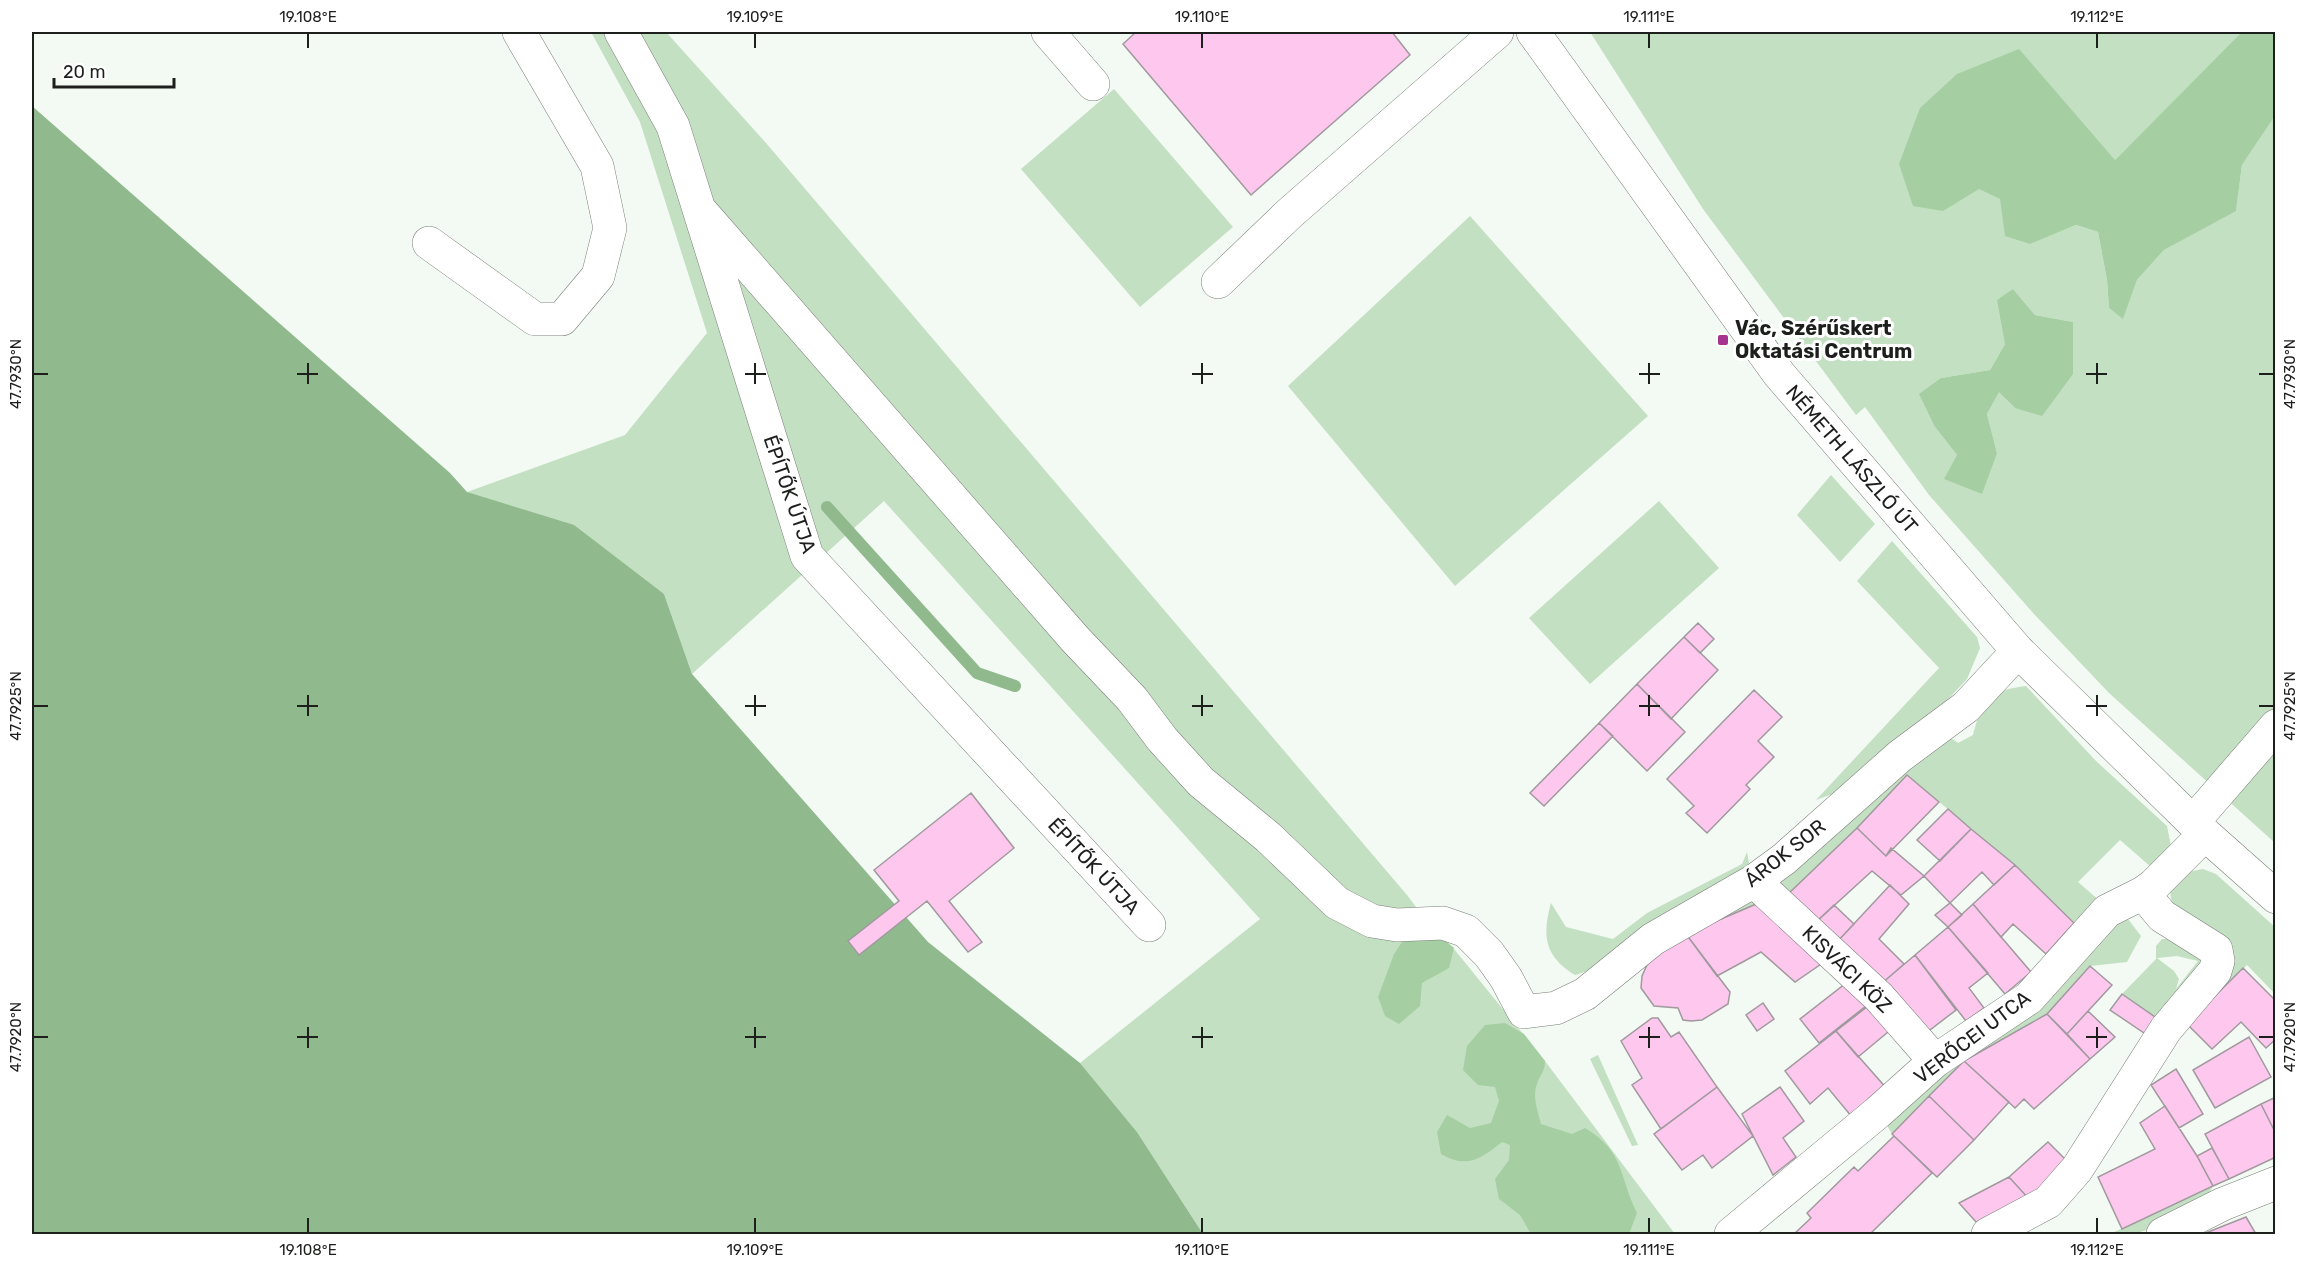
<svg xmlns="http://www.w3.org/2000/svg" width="2307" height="1266" viewBox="0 0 2307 1266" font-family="Rubik,sans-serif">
  <rect width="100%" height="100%" fill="#f3f9f3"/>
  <!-- green -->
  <path fill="#c4e0c2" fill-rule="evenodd" d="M 591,32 L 666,32 L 766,143 L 1407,895 L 1434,931 L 1454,949 L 1545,1061 L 1675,1234 L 1203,1234 L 1137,1132 L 1080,1063 L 1260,919 L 884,501 L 692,674 L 664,594 L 467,492 L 625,435 L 707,333 L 640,122 Z
    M 1590,32 L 2243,32 L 2032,243 L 2076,225 L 2098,232 L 2107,280 L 2109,308 L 2123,318 L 2137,280 L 2164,250 L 2236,210 L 2242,165 L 2275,116 L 2275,843 L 2109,693 L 2034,614 L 1929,495 L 1865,407 L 1856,415 L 1703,209 ZM 2013,289 L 2035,315 L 2073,322 L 2015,408 L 1999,391 L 1987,414 L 1997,453 L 1957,455 L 1935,427 L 1941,378 L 1990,370 L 2005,344 Z
    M 1114,89 L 1233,227 L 1140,307 L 1021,169 Z
    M 1470,216 L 1648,416 L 1455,586 L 1288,386 Z
    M 1831,475 L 1875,524 L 1840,562 L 1797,515 Z
    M 1659,501 L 1719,568 L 1590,684 L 1529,618 Z
    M 1892,541 L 1977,637 L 1980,648 L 1967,679 L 1939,709 L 1838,792 L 1816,800 L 1939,668 L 1857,581 Z
    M 2026,686 L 2096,761 L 2167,826 L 2171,846 L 2151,867 L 2120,840 L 2078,882 L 2101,902 L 2031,972 L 2074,922 L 2015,865 L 1907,775 L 1857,828 L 1785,897 L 1761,902 L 1686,934 L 1945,734 L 1958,743 L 1973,735 C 1984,697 1985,692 2026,686 Z
    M 1747,852 L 1749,863 L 1744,874 L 1594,969 L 1575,975 C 1544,956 1542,935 1551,903 L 1566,927 L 1613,939 L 1647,913 L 1742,864 Z
    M 2203,869 L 2216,874 L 2275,927 L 2275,994 L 2247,965 L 2187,1024 L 2231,968 L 2172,904 L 2170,891 L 2188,872 Z
    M 2128,919 L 2141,936 L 2127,962 L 2090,966 L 2047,1014 L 1964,1061 L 1892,1134 L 1886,1124 L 2115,920 Z
    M 2162,939 L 2174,939 L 2210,958 L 2158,1019 L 2122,994 L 2156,959 L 2156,946 ZM 2177,956 L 2198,961 L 2176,989 L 2179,979 L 2174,971 L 2157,958 Z
    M 1598,1055 L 1638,1145 L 1632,1146 L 1590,1059 Z
    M 2213,1186 L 2204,1202 L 2159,1226 L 2134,1234 L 2110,1234 Z"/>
  <!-- forest -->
  <path fill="#a5cfa2" d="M 2242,32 L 2275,32 L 2275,116 L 2242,165 L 2236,211 L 2164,250 L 2137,280 L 2123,319 L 2109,308 L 2107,280 L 2098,232 L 2076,225 L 2030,244 L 2005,236 L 2000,199 L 1979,189 L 1943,211 L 1913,206 L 1899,164 L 1920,108 L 1957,74 L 2019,49 L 2115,160 Z
    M 2013,289 L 2035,315 L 2073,322 L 2073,374 L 2042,416 L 2015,408 L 1999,392 L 1987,414 L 1997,453 L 1982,494 L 1944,479 L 1957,455 L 1935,427 L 1919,394 L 1941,378 L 1990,370 L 2005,344 L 1997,300 Z
    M 1434,931 L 1454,948 L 1449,968 L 1422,983 L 1420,1006 L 1399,1024 L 1385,1016 L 1378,997 L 1394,954 L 1406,936 Z
    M 1505,1023 L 1524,1034 L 1545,1061 C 1545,1072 1540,1074 1537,1084 C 1532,1096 1538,1112 1541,1124 L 1572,1134 L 1585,1128 C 1625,1152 1618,1174 1637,1213 L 1629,1234 L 1531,1234 L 1520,1215 L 1499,1199 L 1495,1179 L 1509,1160 L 1510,1145 L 1502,1142 C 1481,1159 1466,1169 1441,1154 L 1437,1132 L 1447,1115 L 1470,1128 L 1491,1123 L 1499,1101 L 1495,1087 L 1478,1085 L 1463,1070 L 1467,1046 L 1485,1025 Z"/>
  <!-- water -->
  <path fill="#90b98d" d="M 32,106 L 450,473 L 467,492 L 574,525 L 664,594 L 692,674 L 928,942 L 1080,1063 L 1137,1132 L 1203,1234 L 32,1234 Z"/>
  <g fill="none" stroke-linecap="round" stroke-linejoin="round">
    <!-- stream -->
    <path stroke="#90b98d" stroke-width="12" d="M 827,507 L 977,673 L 1015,686"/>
  </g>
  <!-- building -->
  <path fill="#fec8ee" stroke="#a0999e" stroke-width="1.5" d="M 1136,32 L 1392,32 L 1410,55 L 1251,195 L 1123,44 Z
    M 1698,623 L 1714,639 L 1700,653 L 1684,637 Z
    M 1684,637 L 1718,670 L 1671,719 L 1637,684 Z
    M 1637,684 L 1685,732 L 1647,771 L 1599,723 Z
    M 1754,690 L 1782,717 L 1758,741 L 1774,757 L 1746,785 L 1750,789 L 1707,833 L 1686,813 L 1694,806 L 1667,779 Z
    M 1599,723 L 1613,736 L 1544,806 L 1530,793 Z
    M 1907,775 L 1939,802 L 1886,856 L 1857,828 Z
    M 971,793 L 1014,848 L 949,901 L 982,942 L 968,952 L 927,901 L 859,955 L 848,941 L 899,901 L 874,870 Z
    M 1948,809 L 1971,829 L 1940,861 L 1917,840 Z
    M 1857,828 L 1886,856 L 1891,848 L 1924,876 L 1901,895 L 1872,871 L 1815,923 L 1785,897 Z
    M 1971,829 L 2015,865 L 1994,885 L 1982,872 L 1950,903 L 1924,876 Z
    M 2015,865 L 2074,923 L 2046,954 L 2013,924 L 2001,937 L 1973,904 Z
    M 1890,885 L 1909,904 L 1879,939 L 1904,964 L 1881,984 L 1837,942 Z
    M 1761,902 L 1827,960 L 1795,982 L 1761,952 L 1717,976 L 1686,934 Z
    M 1950,903 L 1962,915 L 1948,927 L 1935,915 Z
    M 1973,904 L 2031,972 L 2005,994 L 1948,927 Z
    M 1834,905 L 1854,924 L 1837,942 L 1815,923 Z
    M 1948,927 L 1988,973 L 1969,988 L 1984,1008 L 1966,1021 L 1915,955 Z
    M 1686,934 L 1730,992 L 1728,1004 L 1702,1020 L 1691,1021 L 1683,1020 L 1678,1008 L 1654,1006 L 1641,988 L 1642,976 L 1647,965 L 1659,951 Z
    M 1915,955 L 1956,1010 L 1926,1033 L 1881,984 Z
    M 2090,966 L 2112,985 L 2067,1034 L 2047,1014 Z
    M 2243,968 L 2276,1001 L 2276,1039 L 2266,1048 L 2241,1022 L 2212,1049 L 2187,1024 Z
    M 1850,980 L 1871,1002 L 1819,1043 L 1800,1019 Z
    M 2122,994 L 2158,1019 L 2147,1035 L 2110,1010 Z
    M 1763,1003 L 1774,1019 L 1757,1031 L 1746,1015 Z
    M 1872,1003 L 1894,1027 L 1858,1057 L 1836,1031 Z
    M 2088,1011 L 2115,1037 L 2090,1059 L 2067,1034 Z
    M 2047,1014 L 2090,1059 L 2034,1109 L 2024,1099 L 2015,1108 L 1964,1061 Z
    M 1652,1018 L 1658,1018 L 1671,1037 L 1679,1032 L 1717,1087 L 1661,1129 L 1632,1085 L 1642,1078 L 1621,1041 Z
    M 1836,1031 L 1888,1090 L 1852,1117 L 1828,1088 L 1810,1104 L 1785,1071 Z
    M 2249,1037 L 2271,1077 L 2215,1108 L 2193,1070 Z
    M 1964,1061 L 2009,1102 L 1974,1140 L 1929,1096 Z
    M 2176,1069 L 2203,1114 L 2179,1128 L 2151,1085 Z
    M 1717,1087 L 1753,1136 L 1712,1168 L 1703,1155 L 1682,1170 L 1654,1134 Z
    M 1780,1087 L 1804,1121 L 1783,1138 L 1796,1157 L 1773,1175 L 1742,1114 Z
    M 1929,1096 L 1974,1140 L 1937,1177 L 1892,1134 Z
    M 2276,1097 L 2276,1134 L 2261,1104 Z
    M 2261,1104 L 2276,1134 L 2276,1157 L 2229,1179 L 2205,1134 Z
    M 2165,1106 L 2197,1156 L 2213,1186 L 2122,1229 L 2098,1177 L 2155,1149 L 2140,1123 Z
    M 1894,1136 L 1932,1173 L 1870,1234 L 1794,1234 L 1811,1218 L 1807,1213 L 1854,1167 L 1858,1171 Z
    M 2048,1142 L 2069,1163 L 2029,1199 L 2009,1177 Z
    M 2212,1148 L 2229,1179 L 2213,1186 L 2197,1156 Z
    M 2009,1177 L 2029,1199 L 1978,1224 L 1959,1203 Z
    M 2246,1217 L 2256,1234 L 2203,1234 Z"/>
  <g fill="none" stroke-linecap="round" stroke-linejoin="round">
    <!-- minor casing -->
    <g stroke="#7a7f79" stroke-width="34">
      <path id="minor" d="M 621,32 L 673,126 L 807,556 L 1149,925
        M 1048,32 L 1093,84
        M 1533,32 L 1779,374 L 2018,651 L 2205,834 L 2276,897
        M 699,209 L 1075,639 L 1132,699 L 1162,739 L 1201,782 L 1268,837 L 1337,903 L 1372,921 L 1397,925 L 1443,923 L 1466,931 L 1489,954 L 1506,978 L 1524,1012 L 1556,1008 L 1585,994 L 1653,939 L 1754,881 L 1784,859 L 1900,756 L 1966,707 L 2018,651
        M 429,243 L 535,319 L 562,319 L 598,276 L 610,228 L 597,166 L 519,32
        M 1218,282 L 1290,213 L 1497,32
        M 2193,822 L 2276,726
        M 1754,881 L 1879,997 L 1935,1061
        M 1731,1234 L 1877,1113 L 1935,1061 L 2029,998 L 2107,911 L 2143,893 L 2154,885 L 2205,834
        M 1988,1234 L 2048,1202 L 2077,1169 L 2166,1029 L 2215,971 L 2218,961 L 2216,950 L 2162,916 L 2143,893
        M 2163,1234 L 2223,1204 L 2276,1183"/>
    </g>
    <!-- minor -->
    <use href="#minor" stroke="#fff" stroke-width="33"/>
  </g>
  <!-- ticks -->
  <path fill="none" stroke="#1d1f1d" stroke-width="2" d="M 308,33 L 308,48M 755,33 L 755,48M 1202,33 L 1202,48M 1649,33 L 1649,48M 2097,33 L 2097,48M 308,363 L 308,384M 755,363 L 755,384M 1202,363 L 1202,384M 1649,363 L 1649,384M 2097,363 L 2097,384M 33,374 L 48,374M 297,374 L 318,374M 745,374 L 766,374M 1192,374 L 1213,374M 1639,374 L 1660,374M 2086,374 L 2107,374M 2259,374 L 2274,374M 308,695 L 308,716M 755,695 L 755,716M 1202,695 L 1202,716M 1649,695 L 1649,716M 2097,695 L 2097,716M 33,706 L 48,706M 297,706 L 318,706M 745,706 L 766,706M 1192,706 L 1213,706M 1639,706 L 1660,706M 2086,706 L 2107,706M 2259,706 L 2274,706M 308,1027 L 308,1048M 755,1027 L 755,1048M 1202,1027 L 1202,1048M 1649,1027 L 1649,1048M 2097,1027 L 2097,1048M 33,1037 L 48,1037M 297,1037 L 318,1037M 745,1037 L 766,1037M 1192,1037 L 1213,1037M 1639,1037 L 1660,1037M 2086,1037 L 2107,1037M 2259,1037 L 2274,1037M 308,1218 L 308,1233M 755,1218 L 755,1233M 1202,1218 L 1202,1233M 1649,1218 L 1649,1233M 2097,1218 L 2097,1233"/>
  <!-- markers -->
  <rect fill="#a6338e" stroke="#fff" stroke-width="2" x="1717" y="334" width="12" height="12" rx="3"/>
  <g text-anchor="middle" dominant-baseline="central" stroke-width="6" stroke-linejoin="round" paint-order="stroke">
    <!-- poi labels -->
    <g font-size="20" font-weight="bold" fill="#1d1f1d" stroke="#fff" text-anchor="start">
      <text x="1735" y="328">Vác, Szérűskert<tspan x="1735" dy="23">Oktatási Centrum</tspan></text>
    </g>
    <!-- street labels -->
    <g font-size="20" fill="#1d1f1d" stroke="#fff">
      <text transform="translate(1852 459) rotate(49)">NÉMETH LÁSZLÓ ÚT</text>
      <text transform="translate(790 494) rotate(71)">ÉPÍTŐK ÚTJA</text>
      <text transform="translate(1785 853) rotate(-38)">ÁROK SOR</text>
      <text transform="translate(1094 866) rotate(47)">ÉPÍTŐK ÚTJA</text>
      <text transform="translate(1847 969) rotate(44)">KISVÁCI KÖZ</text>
      <text transform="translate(1972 1037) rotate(-37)">VERŐCEI UTCA</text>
    </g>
  </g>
  <!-- border -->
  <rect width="2307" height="1266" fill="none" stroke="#ffffff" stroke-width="66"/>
  <!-- scale -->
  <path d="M54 78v9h120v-9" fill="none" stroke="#1d1f1d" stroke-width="3"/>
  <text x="63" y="78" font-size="18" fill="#1d1f1d" stroke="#ffffff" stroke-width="4.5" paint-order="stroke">20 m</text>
  <rect x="33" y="33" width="2241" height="1200" fill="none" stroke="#1d1f1d" stroke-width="2"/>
  <g font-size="15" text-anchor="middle" fill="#1d1f1d">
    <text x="308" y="22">19.108°E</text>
    <text x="755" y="22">19.109°E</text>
    <text x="1202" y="22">19.110°E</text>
    <text x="1649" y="22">19.111°E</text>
    <text x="2097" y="22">19.112°E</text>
    <text transform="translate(16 374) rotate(-90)" y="5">47.7930°N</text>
    <text transform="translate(2290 374) rotate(-90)" y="5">47.7930°N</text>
    <text transform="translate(16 706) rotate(-90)" y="5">47.7925°N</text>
    <text transform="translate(2290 706) rotate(-90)" y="5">47.7925°N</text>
    <text transform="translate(16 1037) rotate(-90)" y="5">47.7920°N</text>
    <text transform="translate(2290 1037) rotate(-90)" y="5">47.7920°N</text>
    <text x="308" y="1255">19.108°E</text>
    <text x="755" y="1255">19.109°E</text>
    <text x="1202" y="1255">19.110°E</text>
    <text x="1649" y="1255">19.111°E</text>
    <text x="2097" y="1255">19.112°E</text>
  </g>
</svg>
